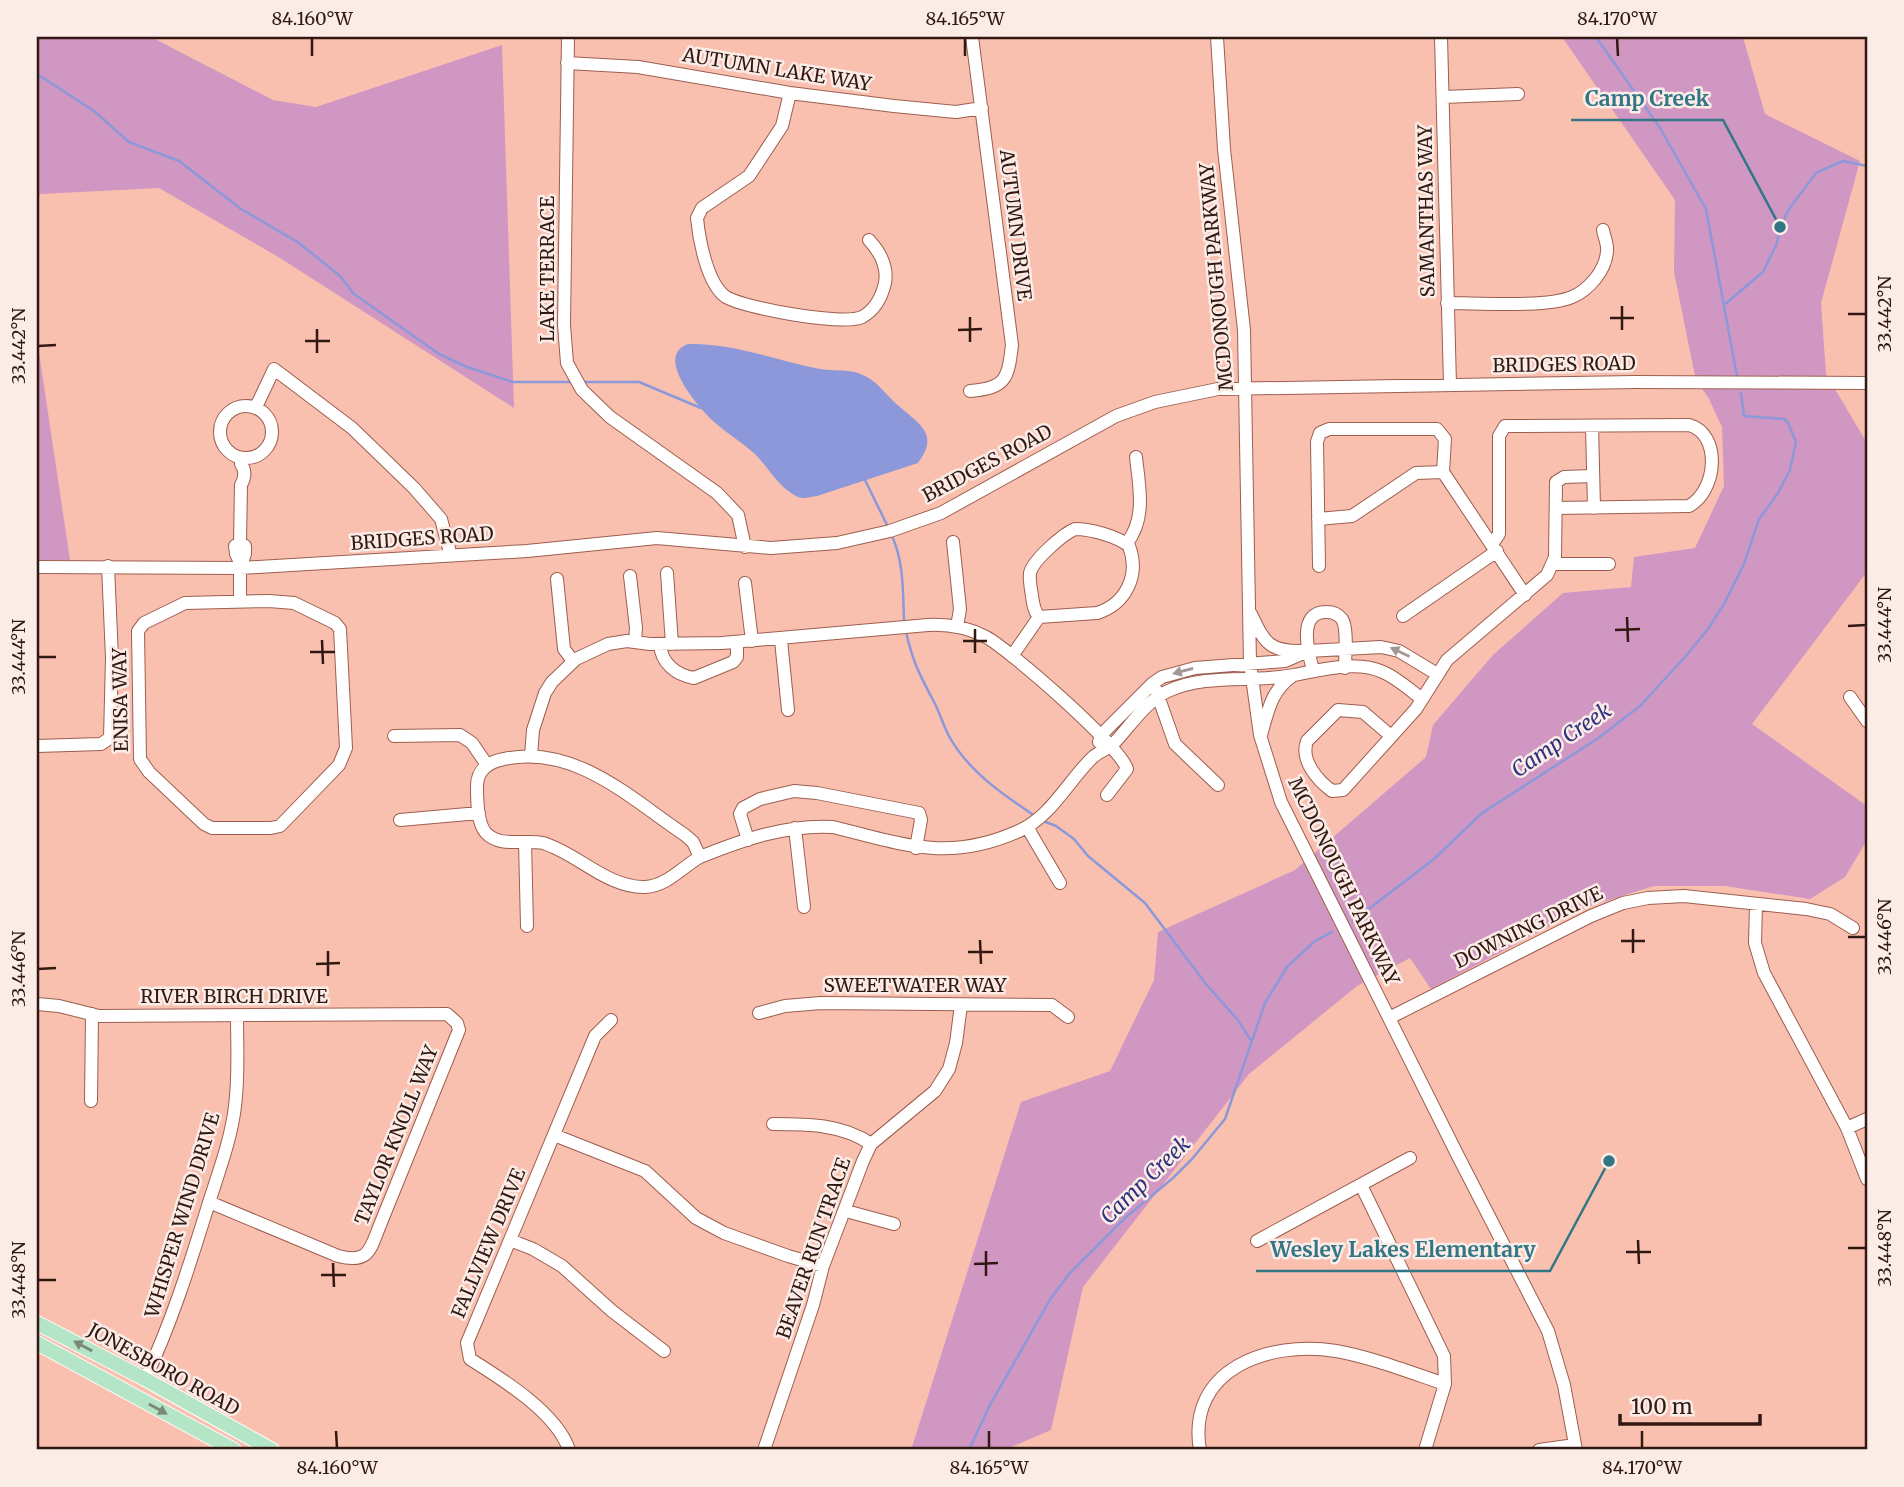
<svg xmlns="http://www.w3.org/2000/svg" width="1904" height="1487" viewBox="0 0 1904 1487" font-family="Merriweather,serif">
  <rect width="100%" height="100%" fill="#f9c0b0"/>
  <!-- green -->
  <path fill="#d097c2" d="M 37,37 L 151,37 L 273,100 L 316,107 L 502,45 L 514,408 L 280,258 L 159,188 L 40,194 L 37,207 Z
    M 1562,37 L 1743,37 L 1765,114 L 1860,161 L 1821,303 L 1826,374 L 1867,443 L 1867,572 L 1752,724 L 1867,806 L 1867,840 L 1845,877 L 1810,899 L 1725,886 L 1654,886 L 1586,907 L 1431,989 L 1410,958 L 1357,986 L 1249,1074 L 1083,1287 L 1051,1430 L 1004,1450 L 911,1450 L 1021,1102 L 1110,1071 L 1154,980 L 1158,932 L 1295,870 L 1426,757 L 1433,725 L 1493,655 L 1563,593 L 1631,587 L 1634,557 L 1695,548 L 1724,486 L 1722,427 L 1708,397 L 1696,381 L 1674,272 L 1675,200 Z
    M 37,339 L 70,560 L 37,560 Z"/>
  <!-- water -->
  <path fill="#8c98d9" d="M 688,344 C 732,343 773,359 815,368 C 832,372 848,368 863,375 C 879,382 887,397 900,407 C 921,425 939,435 918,463 L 817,496 C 809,497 803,500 796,496 C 779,488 768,467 755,454 C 742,442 726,433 713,421 C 697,406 654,356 688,344 Z"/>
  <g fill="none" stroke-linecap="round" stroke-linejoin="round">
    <!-- stream -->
    <path stroke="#8c98d9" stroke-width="2.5" d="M 1596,37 L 1660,128 L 1706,209 L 1737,376
      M 37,74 L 94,111 L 129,142 L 179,161 L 241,209 L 299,243 L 340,276 L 354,294 L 439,354 L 467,367 L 513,382 L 574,382
      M 1724,305 L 1763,272 L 1777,243 L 1780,227 L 1789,209 L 1816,173 L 1843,161 L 1867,166
      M 584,382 L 639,382 L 701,408
      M 865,480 L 888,527
      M 892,536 C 904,562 903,594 904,622
      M 906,632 C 913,663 920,675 934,702 C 940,713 943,725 949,736 C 968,771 1002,794 1035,816
      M 1043,821 L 1056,826 L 1074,839 L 1088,856 L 1145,903 L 1206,984 L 1237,1019 L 1252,1042
      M 1353,921 L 1434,859 L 1482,813 L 1597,739 L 1640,706 L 1685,657 L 1708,629 L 1724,604 L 1744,564 L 1759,519 L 1778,493 L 1790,470 L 1796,442 L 1788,423 L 1784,419 L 1744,416 L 1741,393
      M 969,1450 L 990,1405 L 1051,1298 L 1069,1274 L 1126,1217 L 1173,1178 L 1192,1159 L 1225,1119 L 1265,1003 L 1287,967 L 1315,941 L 1332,932"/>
    <!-- minor casing -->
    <g stroke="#9d5e4e" stroke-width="14">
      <path id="minor" d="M 568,37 L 564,325 L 567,363 L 582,390 L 610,417 L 717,493 L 738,515 L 745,547
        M 1217,37 L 1224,149 L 1244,330 L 1250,663 L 1260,735 L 1281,802 L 1458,1156 L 1548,1331 L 1564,1385 L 1576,1450
        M 1441,37 L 1450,385
        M 567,63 L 638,67 L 790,93 L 894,106 L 956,112 L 982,108
        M 790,93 L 782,126 L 749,176 L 702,208 L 697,218 C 699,239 707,284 726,297 C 744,308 843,326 862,317 C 875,310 882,296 885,283 C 888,266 880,252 869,240
        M 1443,97 L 1518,94
        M 1447,303 C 1478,303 1546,308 1572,297 C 1589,290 1606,270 1607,251 C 1608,245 1604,236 1603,230
        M 970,391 C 1006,388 1008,379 1012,345 L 972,37
        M220 432a26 26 0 1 1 52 0a26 26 0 1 1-52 0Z
        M 256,407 L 274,369 L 352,428 L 414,488 L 441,519 L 451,556
        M 1592,426 L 1594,508
        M 1318,519 L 1352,516 L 1416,473 L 1443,472 L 1525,595
        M 1075,529 C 1090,529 1117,536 1129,546 C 1140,575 1126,604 1097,613 L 1039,617 C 1034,611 1033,604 1032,596 C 1031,589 1029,580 1030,573 C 1033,560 1063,534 1075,529 Z
        M 240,542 L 245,546 L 245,554 L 240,568 L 240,601
        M 953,542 L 960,609 L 957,627
        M 1126,544 C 1147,519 1139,486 1136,457
        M 1492,544 L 1499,534 L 1499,436 L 1505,426 L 1689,425 C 1722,434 1717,491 1689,506 L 1556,508
        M 240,562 L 236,554 L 235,546 L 240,542 L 241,485 C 245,478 246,471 241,464
        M 1554,564 L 1609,564
        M 1319,566 L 1317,442 L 1320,433 L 1329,429 L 1437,429 L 1445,439 L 1443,472
        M 37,567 L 240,568 L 527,551 L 657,538 L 771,548 L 837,543 L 890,531 L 941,513 L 1116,416 L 1155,402 L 1218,389 L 1635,382 L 1867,383
        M 667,573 L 672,644
        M 630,576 L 636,628 L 635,642
        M 557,579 L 564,649 L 573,661
        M 745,583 L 752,641
        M 269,601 L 294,603 L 335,623 L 340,629 L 346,748 L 339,765 L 280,826 L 271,828 L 212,828 L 204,824 L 149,772 L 140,759 L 138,631 L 144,623 L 185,603 Z
        M 1251,614 C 1265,644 1270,652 1304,651
        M 1403,616 L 1497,551
        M 781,640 L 788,710
        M 660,644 C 661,663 676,675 694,678 L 733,662 L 737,657 L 737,642
        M 1012,656 L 1039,617
        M 1313,670 C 1308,652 1297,611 1327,612 C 1333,612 1338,614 1342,619 C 1348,628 1345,656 1345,668
        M 1156,690 L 1175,744 L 1218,785
        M 1850,697 L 1867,721
        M 1261,735 C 1268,711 1271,691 1292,676
        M 394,736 L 460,735 L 472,743 L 487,765
        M 1391,736 L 1363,712 L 1338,710 L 1307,741 C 1300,760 1317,780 1332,791 L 1343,790 L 1416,709 L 1447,660 L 1547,575 L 1555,557 L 1556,482 L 1564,477 L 1593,476
        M 1099,742 L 1101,735 L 1152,684 L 1162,677 L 1195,668 L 1285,661 L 1308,651 L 1381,647 L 1399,651 L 1437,674
        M 37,746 L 101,744 L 110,738 L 112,658 L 108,566
        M 531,756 L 533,730 L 545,693 L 552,682 L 576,659 L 608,644 L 627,641 L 650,644 L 722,643 L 928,625 C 948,624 967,627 986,637 C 1010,650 1120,746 1127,769 L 1107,795
        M 400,820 L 479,813
        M 1027,827 L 1060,883
        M 795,828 L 804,907
        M 748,840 L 740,814 L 743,808 L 760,799 L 794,791 L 817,793 L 919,813 L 921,820 L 916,848
        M 525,842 L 527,926
        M 700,857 C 682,867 667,886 645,887 C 607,888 577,853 543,843 C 525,839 500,848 486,833 C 477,823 477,800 477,786 C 477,770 488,762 504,759 C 575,744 630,798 685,835 L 693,842 L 700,857 C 742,840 787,824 833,827 C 903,844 948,863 1019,831 C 1051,817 1068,781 1093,757 C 1100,751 1109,749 1115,742 C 1131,725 1146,701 1168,691 C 1207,673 1253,683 1294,675 C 1321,670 1356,660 1383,672 C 1397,678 1410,690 1422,699
        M 1756,904 L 1755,943 L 1764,973 L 1847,1128 L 1867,1179
        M 37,1004 L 59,1006 L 99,1016 L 447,1014 L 457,1023 L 459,1030 L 380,1225 C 370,1250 369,1264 338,1256 L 209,1202
        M 759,1013 L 785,1006 L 821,1003 L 1052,1005 L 1068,1017
        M 1389,1018 L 1591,916 L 1623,903 L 1648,898 L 1684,896 L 1806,909 L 1830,914 L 1853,928
        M 91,1101 L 92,1014
        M 773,1124 C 807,1124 842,1124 871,1144
        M 1847,1128 L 1867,1119
        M 554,1135 L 645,1171 L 696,1218 L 724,1233 L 788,1256 L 823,1266
        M 1361,1185 L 1444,1356 L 1445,1384 L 1425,1450
        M 846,1211 L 894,1224
        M 510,1240 L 533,1249 L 562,1266 L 612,1311 L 664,1351
        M 1257,1241 L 1410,1158
        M 145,1379 C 171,1324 189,1267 207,1209 C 217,1176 231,1141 235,1106 C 239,1076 237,1046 237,1016
        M 569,1450 C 557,1413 502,1379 470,1359 L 467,1343 L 595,1036 L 611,1020
        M 764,1450 L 813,1305 L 823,1266 L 863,1161 L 871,1144 L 935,1091 L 949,1069 L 956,1043 L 961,1005
        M 1200,1450 C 1186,1369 1269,1340 1336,1351 C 1371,1357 1412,1373 1445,1384
        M 1539,1450 L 1575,1445"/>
    </g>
    <!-- major casing -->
    <g stroke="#fff" stroke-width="16">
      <path id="major" d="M 37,1323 L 145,1379 L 272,1450
        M 37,1343 L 234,1450"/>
    </g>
    <!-- minor -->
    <use href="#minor" stroke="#fff" stroke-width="12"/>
    <!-- major -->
    <use href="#major" stroke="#b5e5c7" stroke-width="14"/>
  </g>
  <!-- one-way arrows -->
  <defs><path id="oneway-solid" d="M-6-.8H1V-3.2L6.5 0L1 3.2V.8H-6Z" transform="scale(1.75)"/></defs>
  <g fill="#a29794">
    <use href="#oneway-solid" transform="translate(1400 652) rotate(-155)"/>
    <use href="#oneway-solid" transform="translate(1183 671) rotate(165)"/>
  </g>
  <g fill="#7a8975">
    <use href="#oneway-solid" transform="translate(83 1346) rotate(-152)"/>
    <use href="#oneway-solid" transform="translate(158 1409) rotate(29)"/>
  </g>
  <!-- ticks -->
  <path fill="none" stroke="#311811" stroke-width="2.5" d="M 312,38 L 312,56M 965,38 L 965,56M 1617,38 L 1618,56M 1622,306 L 1622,330M 1848,314 L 1866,314M 970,317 L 970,342M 1610,318 L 1634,318M 317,329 L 317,353M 958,330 L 982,329M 305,341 L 330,341M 38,346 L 56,345M 1627,617 L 1628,642M 1848,626 L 1866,625M 975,629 L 975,653M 1615,630 L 1640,629M 322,640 L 323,664M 963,641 L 987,641M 310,652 L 335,652M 38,657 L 56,657M 1633,929 L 1633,953M 1848,937 L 1866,937M 980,940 L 981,964M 1621,941 L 1645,941M 328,951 L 328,976M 968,952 L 993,952M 316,964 L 340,963M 38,969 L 56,968M 1638,1240 L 1639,1264M 1848,1248 L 1866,1248M 986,1251 L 986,1276M 1626,1252 L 1651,1252M 333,1263 L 334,1287M 974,1264 L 998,1263M 321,1275 L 346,1275M 38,1280 L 56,1280M 336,1431 L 337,1448M 989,1431 L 989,1448M 1642,1431 L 1642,1448"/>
  <g text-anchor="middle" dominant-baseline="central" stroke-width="5" stroke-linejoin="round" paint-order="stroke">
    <!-- street labels -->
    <g font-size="19" fill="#311811" stroke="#fbece8">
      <text transform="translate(777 69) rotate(9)">AUTUMN LAKE WAY</text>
      <text transform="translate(1426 211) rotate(-91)">SAMANTHAS WAY</text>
      <text transform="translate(1016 225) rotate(83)">AUTUMN DRIVE</text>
      <text transform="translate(547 269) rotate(-90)">LAKE TERRACE</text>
      <text transform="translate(1216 277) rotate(-95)">MCDONOUGH PARKWAY</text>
      <text transform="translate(1564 364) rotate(-1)">BRIDGES ROAD</text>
      <text transform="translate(987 463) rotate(-28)">BRIDGES ROAD</text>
      <text transform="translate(422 538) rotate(-4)">BRIDGES ROAD</text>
      <text transform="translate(120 700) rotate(-91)">ENISA WAY</text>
      <text transform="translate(1344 881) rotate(64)">MCDONOUGH PARKWAY</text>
      <text transform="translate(1528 927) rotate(-26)">DOWNING DRIVE</text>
      <text x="915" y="985">SWEETWATER WAY</text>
      <text x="234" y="996">RIVER BIRCH DRIVE</text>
      <text transform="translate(396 1135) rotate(-68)">TAYLOR KNOLL WAY</text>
      <text transform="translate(182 1215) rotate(-73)">WHISPER WIND DRIVE</text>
      <text transform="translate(488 1243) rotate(-67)">FALLVIEW DRIVE</text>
      <text transform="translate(813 1248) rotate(-71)">BEAVER RUN TRACE</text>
      <text transform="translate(164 1369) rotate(29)">JONESBORO ROAD</text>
    </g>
    <!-- water labels -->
    <g font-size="21" font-style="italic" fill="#2e337f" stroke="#fbece8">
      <text transform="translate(1561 740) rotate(-34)">Camp Creek</text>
      <text transform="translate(1145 1180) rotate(-44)">Camp Creek</text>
    </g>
  </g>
  <!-- callouts -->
  <path fill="none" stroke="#327686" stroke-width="2.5" d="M1780 227L1723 120H1571M1609 1161L1550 1271H1256"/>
  <g fill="#327686" stroke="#fbece8" stroke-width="2.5">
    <circle cx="1780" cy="227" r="7"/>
    <circle cx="1609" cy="1161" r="7"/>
  </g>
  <g font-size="21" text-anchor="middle" font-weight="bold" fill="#327686" stroke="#fbece8" stroke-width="5" stroke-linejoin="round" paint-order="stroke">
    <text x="1647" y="106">Camp Creek</text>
    <text x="1403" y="1257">Wesley Lakes Elementary</text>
  </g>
  <!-- border -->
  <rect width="1904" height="1487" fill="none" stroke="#fbece8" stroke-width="77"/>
  <!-- scale -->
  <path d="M1620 1414v10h140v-10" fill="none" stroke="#311811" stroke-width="3.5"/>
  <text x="1631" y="1414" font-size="21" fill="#311811" stroke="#fbece8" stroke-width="5" paint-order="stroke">100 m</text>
  <rect x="38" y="38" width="1828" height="1410" fill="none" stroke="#311811" stroke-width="2.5"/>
  <g font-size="18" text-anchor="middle" fill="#311811">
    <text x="312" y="25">84.160°W</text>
    <text x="965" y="25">84.165°W</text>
    <text x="1617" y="25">84.170°W</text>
    <text transform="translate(1885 314) rotate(-90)" y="6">33.442°N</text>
    <text transform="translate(19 346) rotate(-90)" y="6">33.442°N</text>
    <text transform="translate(1885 625) rotate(-90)" y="6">33.444°N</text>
    <text transform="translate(19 657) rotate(-90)" y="6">33.444°N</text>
    <text transform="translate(1885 937) rotate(-90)" y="6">33.446°N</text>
    <text transform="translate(19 969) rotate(-90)" y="6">33.446°N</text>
    <text transform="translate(1885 1248) rotate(-90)" y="6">33.448°N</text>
    <text transform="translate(19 1280) rotate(-90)" y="6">33.448°N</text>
    <text x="337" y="1474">84.160°W</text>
    <text x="989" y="1474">84.165°W</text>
    <text x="1642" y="1474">84.170°W</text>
  </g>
</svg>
